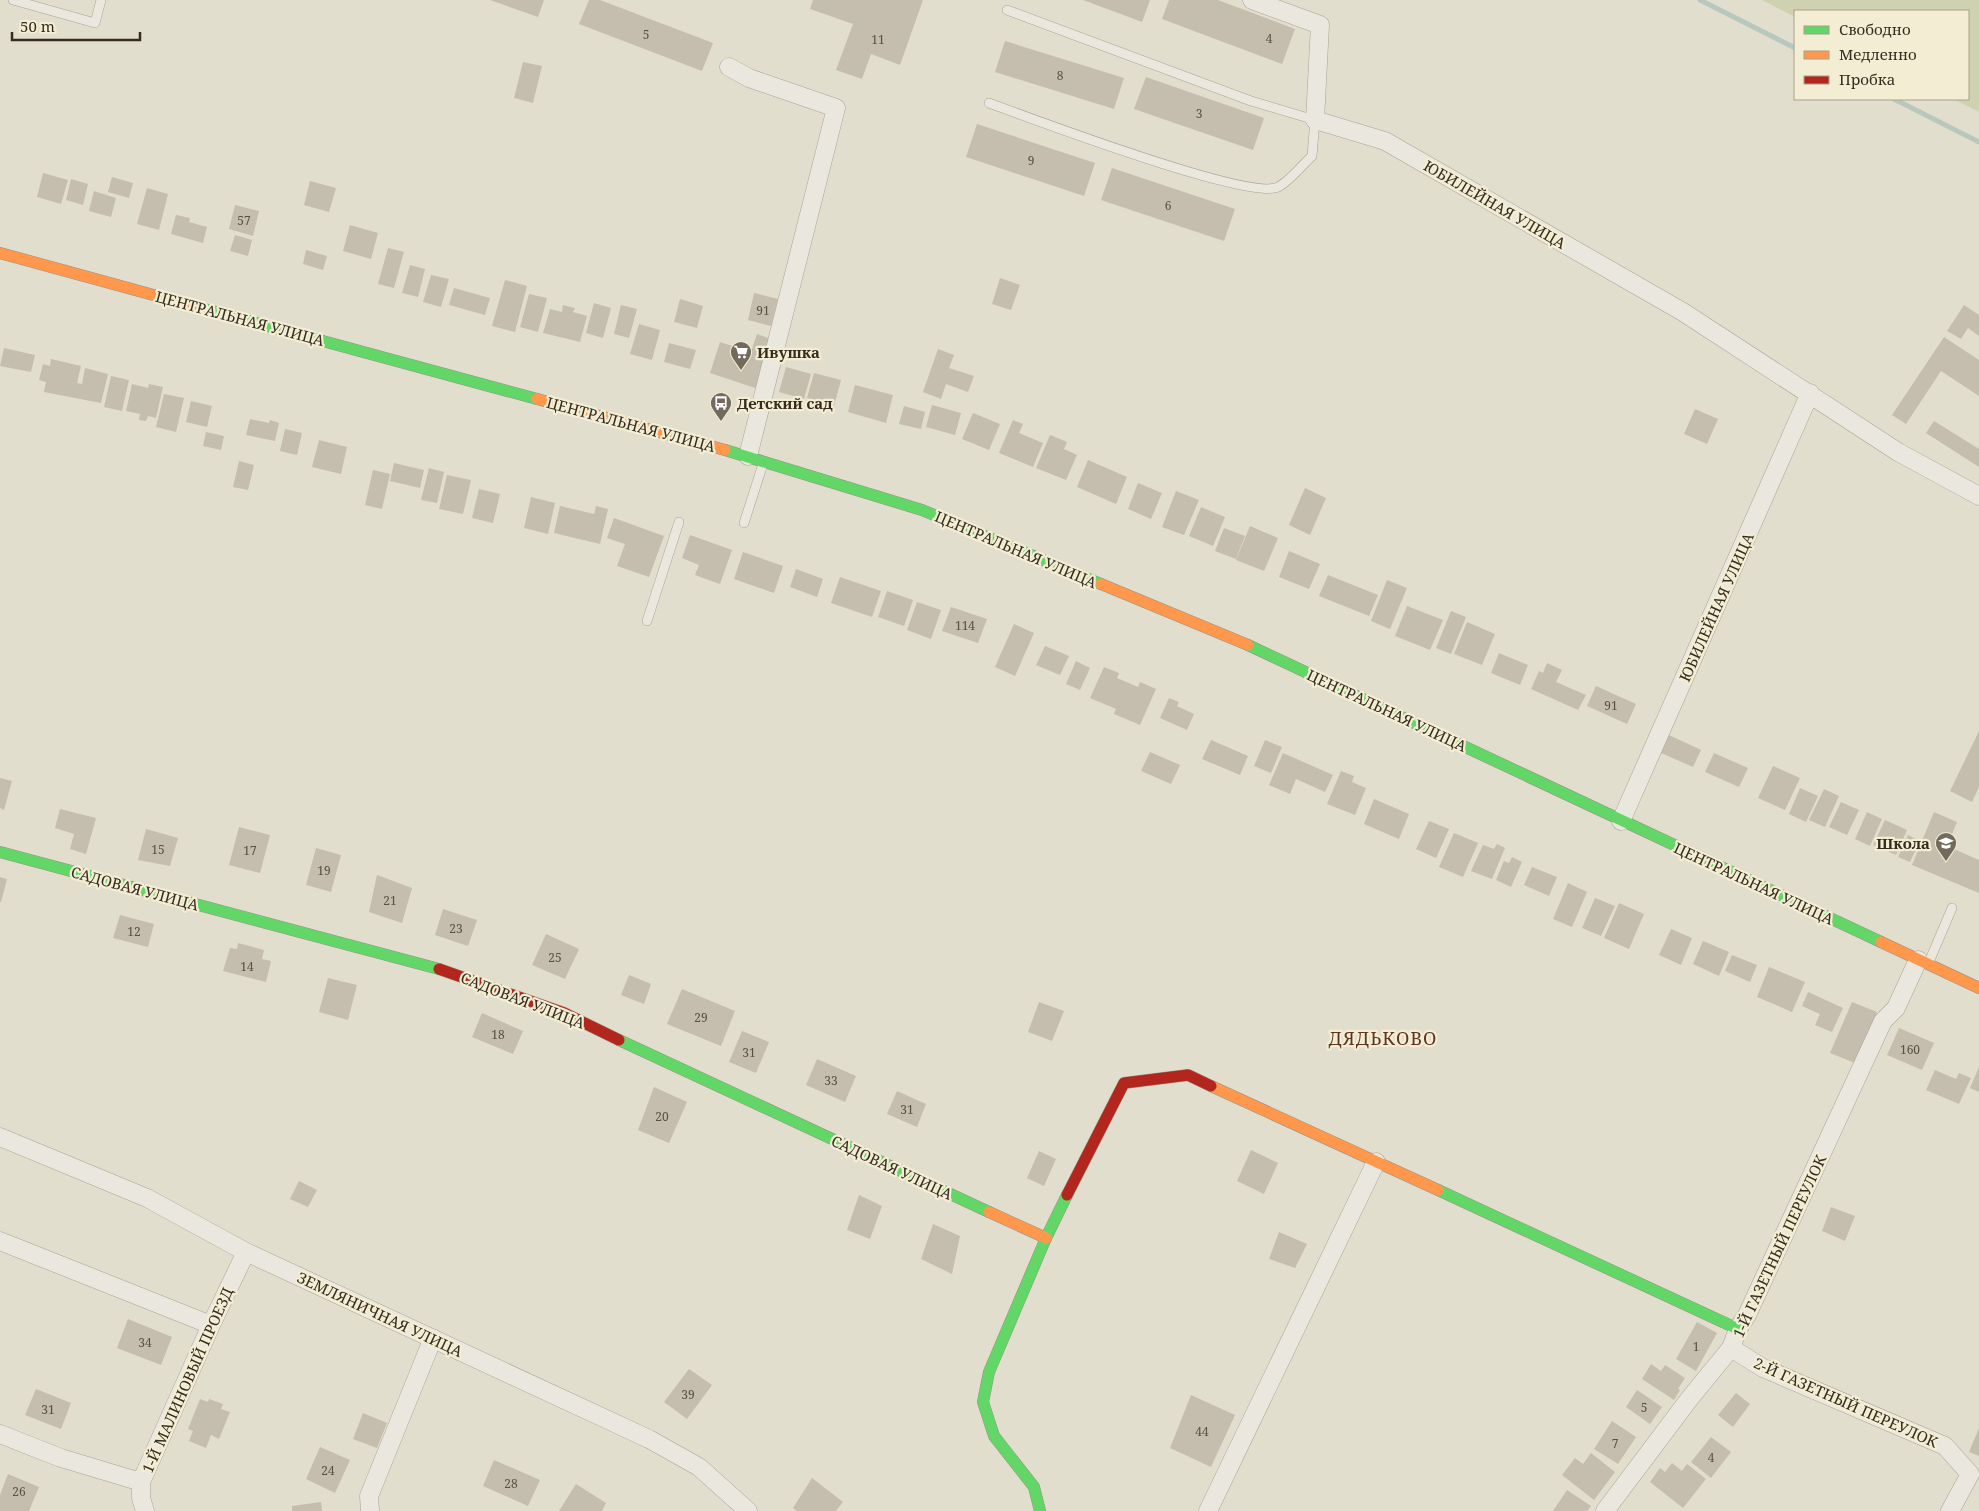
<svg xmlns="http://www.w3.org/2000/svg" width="1979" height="1511" viewBox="0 0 1979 1511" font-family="'Noto Serif',serif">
  <rect width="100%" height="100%" fill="#e2decd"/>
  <!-- green -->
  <path fill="#ced2b0" d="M 1762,0 L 1979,0 L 1979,112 L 1953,99 L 1968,99 L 1968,11 L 1795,11 L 1795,17 Z"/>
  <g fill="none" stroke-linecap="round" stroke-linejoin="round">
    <!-- stream -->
    <path stroke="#b8c8bf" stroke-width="5" d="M 1700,0 L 1795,48
      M 1894,99 L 1979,142"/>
  </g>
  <!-- building -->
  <path fill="#c5bdae" d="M 490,0 L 544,0 L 538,17 Z
    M 589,0 L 600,0 L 713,43 L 702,71 L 579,24 Z
    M 813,0 L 923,0 L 900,65 L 871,54 L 862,79 L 836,70 L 853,24 L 810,9 Z
    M 1083,0 L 1150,0 L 1142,22 Z
    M 1169,0 L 1218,0 L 1295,29 L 1282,64 L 1162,19 Z
    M 1005,41 L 1124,78 L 1114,109 L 995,72 Z
    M 523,62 L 542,66 L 533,103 L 514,98 Z
    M 1146,77 L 1264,118 L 1253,150 L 1134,109 Z
    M 977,124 L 1095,163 L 1084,196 L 966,157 Z
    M 1112,168 L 1235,209 L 1224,241 L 1101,200 Z
    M 43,173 L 68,180 L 61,204 L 37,197 Z
    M 112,177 L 133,183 L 129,198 L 108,192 Z
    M 71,179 L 88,184 L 83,205 L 66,200 Z
    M 310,181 L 336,188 L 329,212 L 304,205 Z
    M 147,188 L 168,194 L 159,230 L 137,224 Z
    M 94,191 L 116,198 L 111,217 L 89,211 Z
    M 235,205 L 259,211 L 253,236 L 229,229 Z
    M 176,215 L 190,218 L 189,222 L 207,227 L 203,243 L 171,234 Z
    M 350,225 L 378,233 L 371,259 L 343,251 Z
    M 235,235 L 252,240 L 248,256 L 230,251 Z
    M 388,248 L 404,252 L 394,288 L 378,284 Z
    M 306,250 L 327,256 L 323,270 L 303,264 Z
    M 410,265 L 425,269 L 418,297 L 402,293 Z
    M 431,275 L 449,279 L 441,307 L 423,302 Z
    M 1000,278 L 1020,285 L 1011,310 L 992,304 Z
    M 505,280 L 527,286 L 515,332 L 492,326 Z
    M 454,288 L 490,298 L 485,315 L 449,305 Z
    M 754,293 L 778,299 L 771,326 L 748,320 Z
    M 529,294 L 547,298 L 538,332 L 520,327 Z
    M 680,299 L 703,306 L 697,328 L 674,322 Z
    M 594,303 L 611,308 L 603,338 L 586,333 Z
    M 563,305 L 575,308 L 573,312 L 587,316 L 580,342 L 543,333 L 550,309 L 562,312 Z
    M 621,305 L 637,309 L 629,338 L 614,334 Z
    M 1964,305 L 1979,315 L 1979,336 L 1968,328 L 1961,339 L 1947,331 Z
    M 639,324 L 660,330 L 652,360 L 630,354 Z
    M 757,334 L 771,339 L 758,389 L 710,373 L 720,342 L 751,352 Z
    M 1944,337 L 1979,360 L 1979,396 L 1941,371 L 1906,424 L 1892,415 Z
    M 669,343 L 696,350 L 690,369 L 664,362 Z
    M 4,348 L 35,355 L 31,372 L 0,366 Z
    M 938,349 L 954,355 L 949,368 L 974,376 L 968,392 L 946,384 L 941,399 L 923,392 Z
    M 51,359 L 81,366 L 77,383 L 82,384 L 85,368 L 108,374 L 101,403 L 44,392 L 46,382 L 39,380 L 43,364 L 50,366 Z
    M 786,367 L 811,374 L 804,399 L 779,392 Z
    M 814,373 L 841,380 L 834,406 L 807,398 Z
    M 111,376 L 129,380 L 122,411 L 104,407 Z
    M 132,384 L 148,388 L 149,384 L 163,387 L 156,418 L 148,416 L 146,421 L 139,420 L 140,414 L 126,411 Z
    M 855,385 L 893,395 L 886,423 L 848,412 Z
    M 164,394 L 184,398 L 176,432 L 156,427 Z
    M 191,401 L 212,406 L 207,427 L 186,422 Z
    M 932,405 L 961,413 L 955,435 L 926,427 Z
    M 904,406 L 925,412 L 921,429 L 899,424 Z
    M 1695,409 L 1718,419 L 1707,444 L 1684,434 Z
    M 973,413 L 1000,424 L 989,450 L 962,439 Z
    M 250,419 L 269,423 L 270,420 L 279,423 L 275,441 L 246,435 Z
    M 1013,420 L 1023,424 L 1019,433 L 1043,443 L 1033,467 L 999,453 Z
    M 1934,421 L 1979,449 L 1979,467 L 1926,433 Z
    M 285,429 L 302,433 L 297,455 L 280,451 Z
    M 206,432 L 224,436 L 221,450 L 203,446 Z
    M 1050,435 L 1067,442 L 1064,449 L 1077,455 L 1066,480 L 1036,468 Z
    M 319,440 L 347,447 L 341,474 L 312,467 Z
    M 1088,460 L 1127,477 L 1116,504 L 1077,487 Z
    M 239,461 L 254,465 L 248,490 L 233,487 Z
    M 394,463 L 424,470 L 420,488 L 390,481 Z
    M 429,468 L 444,472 L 437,503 L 421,500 Z
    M 373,470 L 390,474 L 382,509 L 365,505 Z
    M 447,475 L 471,480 L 463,514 L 439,509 Z
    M 1138,483 L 1162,493 L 1151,519 L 1128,509 Z
    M 1305,488 L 1326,498 L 1310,535 L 1289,525 Z
    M 479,489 L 500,494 L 493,523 L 472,518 Z
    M 1176,491 L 1199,500 L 1184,535 L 1162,527 Z
    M 531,497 L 555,503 L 548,534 L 524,528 Z
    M 560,506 L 594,514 L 596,506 L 608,509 L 600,544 L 554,533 Z
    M 1201,507 L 1225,517 L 1213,546 L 1189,536 Z
    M 614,518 L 664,536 L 649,577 L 617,566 L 625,544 L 607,538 Z
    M 1250,526 L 1278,538 L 1264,571 L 1236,560 Z
    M 1224,528 L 1245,536 L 1236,559 L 1215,551 Z
    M 690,535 L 732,550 L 720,584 L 695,575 L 699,565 L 682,558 Z
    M 1289,551 L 1320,564 L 1309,589 L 1279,577 Z
    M 743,552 L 783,566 L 774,593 L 734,579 Z
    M 796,569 L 823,579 L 817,597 L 790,587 Z
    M 1328,575 L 1378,595 L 1369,616 L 1319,596 Z
    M 840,577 L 881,591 L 872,617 L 831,603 Z
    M 1387,580 L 1407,588 L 1390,629 L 1371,621 Z
    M 887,591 L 913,600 L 904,626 L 878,617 Z
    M 917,602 L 941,610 L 931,639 L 907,630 Z
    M 1407,606 L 1443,620 L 1430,650 L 1395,636 Z
    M 951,607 L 987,619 L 978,643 L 942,631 Z
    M 1451,611 L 1466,617 L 1451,654 L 1436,648 Z
    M 1467,622 L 1495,634 L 1482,665 L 1454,654 Z
    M 1014,624 L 1034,633 L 1015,676 L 995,667 Z
    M 1045,646 L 1069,656 L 1060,675 L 1036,665 Z
    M 1499,653 L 1528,665 L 1520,685 L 1491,673 Z
    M 1076,661 L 1090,668 L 1080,690 L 1066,684 Z
    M 1547,663 L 1562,670 L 1556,682 L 1586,695 L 1578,710 L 1531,689 L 1539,671 L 1543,673 Z
    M 1104,667 L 1119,673 L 1117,678 L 1138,687 L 1140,682 L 1156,689 L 1140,725 L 1114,714 L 1116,709 L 1090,698 Z
    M 1596,686 L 1636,704 L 1627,724 L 1587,706 Z
    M 1169,698 L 1179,702 L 1177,706 L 1194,714 L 1187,730 L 1160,718 Z
    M 1979,731 L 1979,787 L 1972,802 L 1950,791 Z
    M 1669,735 L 1701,750 L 1693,767 L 1661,753 Z
    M 1211,740 L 1248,756 L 1240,775 L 1202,759 Z
    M 1265,740 L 1282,747 L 1271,773 L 1254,766 Z
    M 1150,752 L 1180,765 L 1171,784 L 1141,771 Z
    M 1283,753 L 1333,775 L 1325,792 L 1296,779 L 1290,794 L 1269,785 Z
    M 1714,753 L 1748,768 L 1739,787 L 1705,772 Z
    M 1773,766 L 1800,778 L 1785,810 L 1758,798 Z
    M 1341,771 L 1354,776 L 1352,782 L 1366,788 L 1355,815 L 1327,804 Z
    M 0,778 L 12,781 L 4,810 L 0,808 Z
    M 1800,788 L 1818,796 L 1806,822 L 1789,814 Z
    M 1824,789 L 1839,796 L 1825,827 L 1809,820 Z
    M 1374,799 L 1409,814 L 1399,839 L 1364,824 Z
    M 1841,802 L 1859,810 L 1847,835 L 1829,827 Z
    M 60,809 L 96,818 L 86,854 L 70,849 L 74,834 L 55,828 Z
    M 1867,812 L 1882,819 L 1870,846 L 1855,839 Z
    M 1934,812 L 1957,822 L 1947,846 L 1979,860 L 1979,893 L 1912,865 Z
    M 1885,820 L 1907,830 L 1896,855 L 1873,845 Z
    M 1429,821 L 1449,829 L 1436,858 L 1416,849 Z
    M 239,827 L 270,835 L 260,873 L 229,865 Z
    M 146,829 L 178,838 L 170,866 L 138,860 Z
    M 1454,833 L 1478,843 L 1463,877 L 1439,867 Z
    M 1908,835 L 1920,841 L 1910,862 L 1898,857 Z
    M 1497,844 L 1505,848 L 1492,879 L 1471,871 L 1483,845 L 1494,849 Z
    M 316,848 L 341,855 L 331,892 L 306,885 Z
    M 1512,857 L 1522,862 L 1511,887 L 1496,880 L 1504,861 L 1509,863 Z
    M 1532,867 L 1557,877 L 1549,896 L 1524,885 Z
    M 377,875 L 412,888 L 402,923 L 369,912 Z
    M 0,877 L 7,879 L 1,902 L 0,902 Z
    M 1568,883 L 1587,892 L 1572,927 L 1553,919 Z
    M 1595,898 L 1615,906 L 1601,936 L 1582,928 Z
    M 1619,903 L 1644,914 L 1629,949 L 1604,938 Z
    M 443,909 L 477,920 L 468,946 L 435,935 Z
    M 120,915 L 154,924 L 148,947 L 113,938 Z
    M 1671,929 L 1692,938 L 1681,965 L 1659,955 Z
    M 546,934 L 579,949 L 565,979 L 532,965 Z
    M 1703,941 L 1729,952 L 1719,976 L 1693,964 Z
    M 238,943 L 264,950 L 262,959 L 271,961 L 266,982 L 223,971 L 230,948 L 237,949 Z
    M 1732,955 L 1757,965 L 1750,982 L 1725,971 Z
    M 1769,967 L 1805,982 L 1792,1012 L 1757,997 Z
    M 629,975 L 651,984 L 644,1004 L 621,995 Z
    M 328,978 L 357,985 L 348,1020 L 319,1012 Z
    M 682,989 L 735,1011 L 721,1046 L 667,1024 Z
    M 1808,992 L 1843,1008 L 1832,1032 L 1815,1025 L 1820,1014 L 1802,1006 Z
    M 1039,1002 L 1064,1011 L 1052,1041 L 1028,1032 Z
    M 1852,1002 L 1877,1012 L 1855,1063 L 1830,1053 Z
    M 482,1013 L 523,1031 L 513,1054 L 472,1037 Z
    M 1899,1028 L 1934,1043 L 1922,1070 L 1887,1055 Z
    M 742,1031 L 769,1042 L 756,1073 L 729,1062 Z
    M 817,1059 L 856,1076 L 845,1102 L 806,1085 Z
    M 1979,1067 L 1979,1092 L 1970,1088 Z
    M 1935,1070 L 1956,1079 L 1959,1073 L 1971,1078 L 1959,1104 L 1926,1090 Z
    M 654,1087 L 687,1102 L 669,1143 L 638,1130 Z
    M 897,1091 L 926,1104 L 917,1127 L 887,1114 Z
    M 1251,1150 L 1278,1163 L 1264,1194 L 1237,1181 Z
    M 1039,1151 L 1056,1159 L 1044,1186 L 1027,1178 Z
    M 299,1181 L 317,1190 L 308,1207 L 290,1199 Z
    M 859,1195 L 882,1206 L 870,1239 L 847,1230 Z
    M 1831,1207 L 1855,1216 L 1845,1241 L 1822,1231 Z
    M 933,1224 L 960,1236 L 952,1274 L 921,1259 Z
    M 1279,1232 L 1307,1244 L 1295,1268 L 1269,1259 Z
    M 128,1319 L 172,1337 L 161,1365 L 117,1348 Z
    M 1697,1322 L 1717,1333 L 1696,1371 L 1676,1359 Z
    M 1651,1364 L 1661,1371 L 1665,1365 L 1685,1378 L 1678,1389 L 1680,1390 L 1674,1400 L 1642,1379 Z
    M 689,1369 L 712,1385 L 687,1419 L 664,1402 Z
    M 36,1389 L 71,1403 L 61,1429 L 25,1415 Z
    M 1637,1390 L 1662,1407 L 1650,1424 L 1626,1407 Z
    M 1736,1393 L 1750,1404 L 1733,1427 L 1718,1415 Z
    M 1191,1395 L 1235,1415 L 1211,1467 L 1170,1448 Z
    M 200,1399 L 208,1402 L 209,1399 L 223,1404 L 221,1409 L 230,1412 L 219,1439 L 211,1435 L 206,1448 L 189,1441 L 193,1431 L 188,1429 Z
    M 363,1413 L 387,1423 L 377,1448 L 353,1439 Z
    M 1612,1421 L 1636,1437 L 1618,1464 L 1594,1449 Z
    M 1979,1428 L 1979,1456 L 1969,1452 Z
    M 1711,1437 L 1731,1452 L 1711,1478 L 1691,1462 Z
    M 320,1447 L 350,1460 L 335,1493 L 306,1479 Z
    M 1591,1453 L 1615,1472 L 1594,1500 L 1562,1475 L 1575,1458 L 1583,1464 Z
    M 494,1460 L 540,1480 L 528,1506 L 483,1486 Z
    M 1672,1463 L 1682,1471 L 1687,1464 L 1706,1479 L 1683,1508 L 1650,1482 L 1660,1468 L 1665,1472 Z
    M 8,1474 L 39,1487 L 29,1511 L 0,1511 L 0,1495 Z
    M 812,1478 L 843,1502 L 836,1511 L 797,1511 L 793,1508 Z
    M 576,1484 L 606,1503 L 602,1511 L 559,1511 Z
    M 1567,1490 L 1591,1506 L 1587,1511 L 1553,1511 Z
    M 321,1502 L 322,1511 L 292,1511 L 292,1506 Z"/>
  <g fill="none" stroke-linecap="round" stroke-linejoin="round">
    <!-- lane casing -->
    <g stroke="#a7a396" stroke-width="10">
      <path id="lane" d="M 13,0 L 95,23 L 101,0
        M 989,103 C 1030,118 1250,201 1278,187 C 1290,181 1302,165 1312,156 L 1315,120 L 1251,101 L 1007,10
        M 744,523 L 763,464
        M 647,621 L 679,522
        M 1929,962 L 1952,908"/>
    </g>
    <!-- street casing -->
    <g stroke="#a7a396" stroke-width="19">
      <path id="street" d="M 1252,0 L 1320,25 L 1315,120 L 1385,141 L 1683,312 L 1898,452 L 1979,496
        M 729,67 L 749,78 L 836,108 L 748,456
        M 1621,821 L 1810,393
        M 0,1137 L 147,1198 L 246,1252 L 649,1439 L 699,1467 L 748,1511
        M 0,1241 L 211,1325
        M 1731,1348 L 1763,1368 L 1945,1446 L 1970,1474 L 1950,1511
        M 0,1434 L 61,1458 L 141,1482
        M 145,1511 L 141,1498 L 141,1482 L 211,1325 L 246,1252
        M 370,1511 L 369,1496 L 433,1338
        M 1208,1511 L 1376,1162
        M 1605,1511 L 1690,1398 L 1731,1348 L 1738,1329 L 1747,1315 L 1883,1021 L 1896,1008 L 1918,960"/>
    </g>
    <!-- fast casing -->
    <g stroke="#979286" stroke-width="12">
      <path id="fast" d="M 201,308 L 537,399
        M 725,450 L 922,510 L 1101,584
        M 1248,645 L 1881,942
        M 0,852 L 439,969
        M 619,1040 L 989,1212
        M 1438,1190 L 1738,1329
        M 1040,1511 L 1034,1487 L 994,1436 L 983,1402 L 989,1372 L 1046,1238 L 1067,1195"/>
    </g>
    <!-- slow casing -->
    <g stroke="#979286" stroke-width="12">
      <path id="slow" d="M 0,253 L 201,308
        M 537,399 L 725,450
        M 1101,584 L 1248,645
        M 1881,942 L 1979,988
        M 1211,1086 L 1438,1190
        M 989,1212 L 1046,1238"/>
    </g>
    <!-- jam casing -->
    <g stroke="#979286" stroke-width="12">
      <path id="jam" d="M 439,969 L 564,1013 L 619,1040
        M 1067,1195 L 1124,1083 L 1188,1075 L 1211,1086"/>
    </g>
    <!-- lane -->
    <use href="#lane" stroke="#eae8de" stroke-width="9"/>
    <!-- street -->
    <use href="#street" stroke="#eae8de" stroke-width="18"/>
    <!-- fast -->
    <use href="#fast" stroke="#63d668" stroke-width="11"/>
    <!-- slow -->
    <use href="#slow" stroke="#ff974d" stroke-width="11"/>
    <!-- jam -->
    <use href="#jam" stroke="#b3261e" stroke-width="11"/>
  </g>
  <!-- icons -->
  <defs>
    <g id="supermarket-pin" transform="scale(1.125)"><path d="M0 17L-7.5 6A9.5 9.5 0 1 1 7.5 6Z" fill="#726a5c" stroke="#f3edd3"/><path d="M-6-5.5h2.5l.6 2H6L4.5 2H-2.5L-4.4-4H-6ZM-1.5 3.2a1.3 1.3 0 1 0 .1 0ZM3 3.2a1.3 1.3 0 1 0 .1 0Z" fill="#fff"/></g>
    <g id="bus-pin" transform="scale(1.125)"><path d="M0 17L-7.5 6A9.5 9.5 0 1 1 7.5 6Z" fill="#726a5c" stroke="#f3edd3"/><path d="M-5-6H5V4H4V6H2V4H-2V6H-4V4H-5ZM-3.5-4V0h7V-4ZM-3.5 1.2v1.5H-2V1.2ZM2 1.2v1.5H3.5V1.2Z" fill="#fff"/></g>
    <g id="school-pin" transform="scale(1.125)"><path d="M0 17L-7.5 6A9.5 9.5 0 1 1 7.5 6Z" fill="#726a5c" stroke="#f3edd3"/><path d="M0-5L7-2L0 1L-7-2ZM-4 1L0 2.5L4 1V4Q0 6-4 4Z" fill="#fff"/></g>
  </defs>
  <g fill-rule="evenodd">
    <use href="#supermarket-pin" x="741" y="352"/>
    <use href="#bus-pin" x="721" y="403"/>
    <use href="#school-pin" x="1946" y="843"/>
  </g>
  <g text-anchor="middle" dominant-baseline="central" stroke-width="4.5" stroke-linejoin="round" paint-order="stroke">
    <!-- number labels -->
    <g font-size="12" fill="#595043">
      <text x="646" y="34">5</text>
      <text x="1269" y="38">4</text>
      <text x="878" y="39">11</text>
      <text x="1060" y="75">8</text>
      <text x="1199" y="113">3</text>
      <text x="1031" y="160">9</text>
      <text x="1168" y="205">6</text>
      <text x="244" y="220">57</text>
      <text x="763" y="310">91</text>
      <text x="965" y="625">114</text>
      <text x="1611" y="705">91</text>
      <text x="158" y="849">15</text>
      <text x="250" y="850">17</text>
      <text x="324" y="870">19</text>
      <text x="390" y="900">21</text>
      <text x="456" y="928">23</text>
      <text x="134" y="931">12</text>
      <text x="555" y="957">25</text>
      <text x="247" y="966">14</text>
      <text x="701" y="1017">29</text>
      <text x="498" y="1034">18</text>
      <text x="1910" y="1049">160</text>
      <text x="749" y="1052">31</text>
      <text x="831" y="1080">33</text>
      <text x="907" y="1109">31</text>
      <text x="662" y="1116">20</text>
      <text x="145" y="1342">34</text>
      <text x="1696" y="1346">1</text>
      <text x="688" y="1394">39</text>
      <text x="1644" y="1407">5</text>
      <text x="48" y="1409">31</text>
      <text x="1202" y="1431">44</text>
      <text x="1615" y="1443">7</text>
      <text x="1711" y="1457">4</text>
      <text x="328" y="1470">24</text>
      <text x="511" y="1483">28</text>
      <text x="19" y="1491">26</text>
    </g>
    <!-- street labels -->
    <g font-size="15" fill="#352c1f" stroke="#f3edd3">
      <text transform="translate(1495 204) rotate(30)">ЮБИЛЕЙНАЯ УЛИЦА</text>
      <text transform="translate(240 318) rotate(15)">ЦЕНТРАЛЬНАЯ УЛИЦА</text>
      <text transform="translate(631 424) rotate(15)">ЦЕНТРАЛЬНАЯ УЛИЦА</text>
      <text transform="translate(1016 549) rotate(23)">ЦЕНТРАЛЬНАЯ УЛИЦА</text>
      <text transform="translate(1716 607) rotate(-66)">ЮБИЛЕЙНАЯ УЛИЦА</text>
      <text transform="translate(1387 710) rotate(25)">ЦЕНТРАЛЬНАЯ УЛИЦА</text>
      <text transform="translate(1754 883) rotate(25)">ЦЕНТРАЛЬНАЯ УЛИЦА</text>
      <text transform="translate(135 888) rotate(15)">САДОВАЯ УЛИЦА</text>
      <text transform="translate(523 1000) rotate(21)">САДОВАЯ УЛИЦА</text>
      <text transform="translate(892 1167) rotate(25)">САДОВАЯ УЛИЦА</text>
      <text transform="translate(1779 1246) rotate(-65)">1-Й ГАЗЕТНЫЙ ПЕРЕУЛОК</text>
      <text transform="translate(380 1314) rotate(25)">ЗЕМЛЯНИЧНАЯ УЛИЦА</text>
      <text transform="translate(187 1380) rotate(-66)">1-Й МАЛИНОВЫЙ ПРОЕЗД</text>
      <text transform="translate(1846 1402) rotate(24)">2-Й ГАЗЕТНЫЙ ПЕРЕУЛОК</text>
    </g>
    <!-- poi labels -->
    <g font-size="15" font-weight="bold" fill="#352c1f" stroke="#f3edd3" text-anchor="start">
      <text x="757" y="352">Ивушка</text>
      <text x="737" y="403">Детский сад</text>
      <text x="1930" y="843" text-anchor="end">Школа</text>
    </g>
    <!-- quarter labels -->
    <g font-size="18" letter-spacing="1" fill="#5f3421" stroke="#f3edd3">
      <text x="1383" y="1038">ДЯДЬКОВО</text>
    </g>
  </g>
  <!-- legend -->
  <rect x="1794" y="10" width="175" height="90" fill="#f3edd3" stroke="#a7a08b"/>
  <rect x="1804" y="26" width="25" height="8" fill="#63d668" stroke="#a7a08b"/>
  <text x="1839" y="35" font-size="15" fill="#352c1f">Свободно</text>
  <rect x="1804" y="51" width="25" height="8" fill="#ff974d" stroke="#a7a08b"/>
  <text x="1839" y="60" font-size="15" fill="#352c1f">Медленно</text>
  <rect x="1804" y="76" width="25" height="8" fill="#b3261e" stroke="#a7a08b"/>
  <text x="1839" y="85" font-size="15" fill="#352c1f">Пробка</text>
  <!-- scale -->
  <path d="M12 32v8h128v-8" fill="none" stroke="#352c1f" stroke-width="2.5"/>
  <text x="20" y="32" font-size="15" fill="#352c1f" stroke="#f3edd3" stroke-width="4" paint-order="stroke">50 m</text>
</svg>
